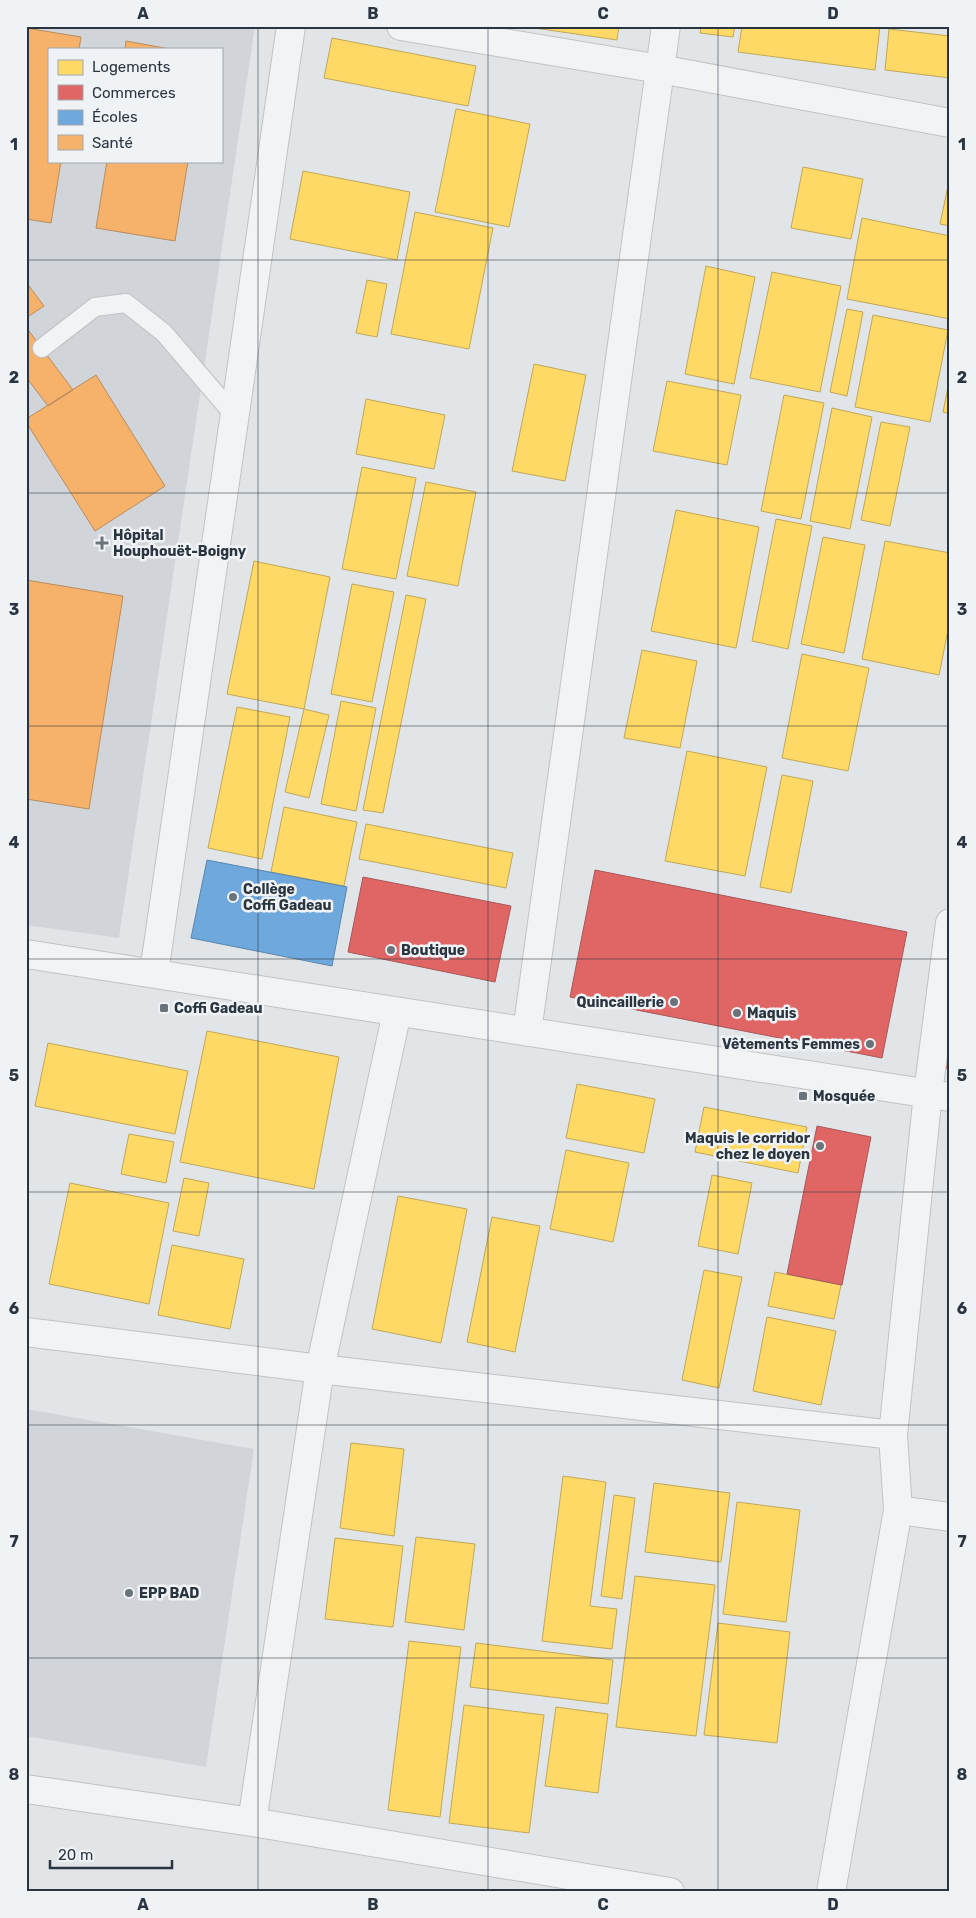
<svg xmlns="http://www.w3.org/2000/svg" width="976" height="1918" viewBox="0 0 976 1918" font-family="Rubik,sans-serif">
  <rect width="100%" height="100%" fill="#e2e5e7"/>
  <!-- built -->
  <path fill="#d1d5da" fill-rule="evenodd" d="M 26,26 L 255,26 L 119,938 L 26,925 ZM 49,49 L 221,49 L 221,161 L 49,161 Z
    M 26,1409 L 254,1449 L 206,1767 L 26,1736 Z"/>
  <!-- homes -->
  <path fill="#ffd966" stroke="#bfa85a" d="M 521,26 L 619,26 L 617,40 Z
    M 701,26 L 735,26 L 733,37 L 700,33 Z
    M 742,26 L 880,26 L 875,70 L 738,52 Z
    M 889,29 L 950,36 L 950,78 L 885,70 Z
    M 332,38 L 476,66 L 468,106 L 324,78 Z
    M 456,109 L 530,124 L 509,227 L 435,212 Z
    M 803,167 L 863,179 L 851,239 L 791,228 Z
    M 303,171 L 410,192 L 397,260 L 290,239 Z
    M 949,181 L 950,181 L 950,226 L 940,224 Z
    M 415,212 L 493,228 L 469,349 L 391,334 Z
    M 862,218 L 950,236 L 950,319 L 847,299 Z
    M 706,266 L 755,277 L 734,384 L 685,374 Z
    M 772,272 L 841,286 L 820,392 L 750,378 Z
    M 367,280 L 387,284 L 377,337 L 356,333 Z
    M 847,309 L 863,312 L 847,396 L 830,392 Z
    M 873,315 L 948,330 L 930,422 L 855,407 Z
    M 534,364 L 586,375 L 565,481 L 512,471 Z
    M 950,377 L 950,414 L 943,412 Z
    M 667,381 L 741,395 L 727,465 L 653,451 Z
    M 784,395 L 824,403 L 801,519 L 761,511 Z
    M 366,399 L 445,415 L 434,469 L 356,454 Z
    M 832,408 L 872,417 L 850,529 L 810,521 Z
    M 881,422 L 910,427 L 890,526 L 861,520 Z
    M 362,467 L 416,478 L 396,579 L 342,569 Z
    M 426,482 L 476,492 L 458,586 L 407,576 Z
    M 676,510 L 759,527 L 736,648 L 651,631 Z
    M 776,519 L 812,526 L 788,649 L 752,641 Z
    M 823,537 L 865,545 L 844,653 L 801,644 Z
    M 885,541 L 950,553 L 950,620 L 939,675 L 862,659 Z
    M 254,561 L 330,577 L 304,709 L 227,694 Z
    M 352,584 L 394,592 L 372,702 L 331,694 Z
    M 406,595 L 426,599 L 383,813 L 363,810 Z
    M 642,650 L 697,661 L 680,748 L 624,738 Z
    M 802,654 L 869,668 L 848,771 L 782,758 Z
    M 341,701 L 376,708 L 356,811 L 321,804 Z
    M 237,707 L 290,717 L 262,859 L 208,848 Z
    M 304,709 L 329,715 L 309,798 L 285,792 Z
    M 687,751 L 767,767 L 745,876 L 665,861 Z
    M 782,775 L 813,781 L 791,893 L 760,887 Z
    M 284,807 L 357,822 L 344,886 L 271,872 Z
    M 366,824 L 513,853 L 506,888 L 359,859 Z
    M 207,1031 L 339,1057 L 314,1189 L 180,1162 Z
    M 48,1043 L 188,1071 L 175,1134 L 35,1106 Z
    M 577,1084 L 655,1099 L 644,1153 L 566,1138 Z
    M 704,1107 L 807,1127 L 798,1173 L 695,1152 Z
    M 129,1134 L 174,1142 L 166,1183 L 121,1174 Z
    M 566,1150 L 629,1163 L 613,1242 L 550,1229 Z
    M 712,1175 L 752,1183 L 738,1254 L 698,1246 Z
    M 184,1178 L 209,1183 L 199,1236 L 173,1231 Z
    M 70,1183 L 169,1203 L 149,1304 L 49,1284 Z
    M 398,1196 L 467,1209 L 441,1343 L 372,1329 Z
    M 492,1217 L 540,1226 L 515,1352 L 467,1342 Z
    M 172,1245 L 244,1259 L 230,1329 L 158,1315 Z
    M 704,1270 L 742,1277 L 719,1388 L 682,1380 Z
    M 775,1272 L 841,1285 L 834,1319 L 768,1306 Z
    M 767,1317 L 836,1331 L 821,1405 L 753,1391 Z
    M 351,1443 L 404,1449 L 394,1536 L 340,1528 Z
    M 563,1476 L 606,1482 L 590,1606 L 617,1609 L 612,1649 L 542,1641 Z
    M 654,1483 L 730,1493 L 721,1562 L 645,1552 Z
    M 614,1495 L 635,1498 L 622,1599 L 601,1596 Z
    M 737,1502 L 800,1510 L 786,1622 L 723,1614 Z
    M 416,1537 L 475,1544 L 464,1630 L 405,1622 Z
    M 335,1538 L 403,1546 L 393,1627 L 325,1619 Z
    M 635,1576 L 715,1585 L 696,1736 L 616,1727 Z
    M 718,1623 L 790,1632 L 777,1743 L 704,1735 Z
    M 409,1641 L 461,1647 L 440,1817 L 388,1810 Z
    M 476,1643 L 613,1660 L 608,1704 L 470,1687 Z
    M 464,1705 L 544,1715 L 529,1833 L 449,1823 Z
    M 556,1707 L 608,1714 L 598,1793 L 545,1786 Z"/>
  <!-- shops -->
  <path fill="#e06666" stroke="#a9575a" d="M 595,870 L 907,932 L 882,1058 L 570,997 Z
    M 363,877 L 511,906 L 495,982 L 348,952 Z
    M 950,1023 L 950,1069 L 941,1067 Z
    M 817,1126 L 871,1137 L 842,1285 L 787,1274 Z"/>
  <!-- schools -->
  <path fill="#6fa8dc" stroke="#5a86ad" d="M 207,860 L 347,887 L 332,966 L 191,938 Z"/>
  <!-- health -->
  <path fill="#f6b26b" stroke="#b98c5e" d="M 26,28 L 81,37 L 79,49 L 49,49 L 49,161 L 61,161 L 51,223 L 26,219 Z
    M 126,41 L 170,49 L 125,49 Z
    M 107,161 L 188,161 L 175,241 L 96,228 Z
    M 26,282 L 44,306 L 26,318 Z
    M 26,327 L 73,390 L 48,406 L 26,377 Z
    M 96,375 L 165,486 L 95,531 L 26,422 L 26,419 Z
    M 26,580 L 123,596 L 89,809 L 26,799 Z"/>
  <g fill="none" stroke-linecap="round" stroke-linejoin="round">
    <!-- lane casing -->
    <g stroke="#c0c3c5" stroke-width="20">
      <path id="lane" d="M 42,348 L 95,307 L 126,303 L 164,333 L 234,415"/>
    </g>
    <!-- street casing -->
    <g stroke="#c0c3c5" stroke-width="30">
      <path id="street" d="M 401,26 L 660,69 L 950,123
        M 26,954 L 950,1097
        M 154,973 L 291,26
        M 527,1032 L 666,26
        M 26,1332 L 320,1369 L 893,1435
        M 898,1510 L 950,1517
        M 26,1789 L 252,1822 L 670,1892
        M 252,1822 L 320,1369 L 397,1012
        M 831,1892 L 898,1510 L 893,1435 L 928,1093 L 950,923"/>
    </g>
    <!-- lane -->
    <use href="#lane" stroke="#f1f3f4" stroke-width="18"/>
    <!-- street -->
    <use href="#street" stroke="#f1f3f4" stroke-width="28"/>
  </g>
  <!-- grid -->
  <path fill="none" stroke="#2a353f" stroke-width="1" stroke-opacity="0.55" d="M 258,26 L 258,1892M 488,26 L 488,1892M 718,26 L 718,1892M 26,260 L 950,260M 26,493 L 950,493M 26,726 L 950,726M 26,959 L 950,959M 26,1192 L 950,1192M 26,1425 L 950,1425M 26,1658 L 950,1658"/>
  <!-- markers -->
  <g fill="#6a737a" stroke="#f0f3f6" stroke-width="2">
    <path d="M99.5 535.5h5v5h5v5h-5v5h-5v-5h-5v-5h5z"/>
    <circle cx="233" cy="897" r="5"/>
    <circle cx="391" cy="950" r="5"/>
    <circle cx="674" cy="1002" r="5"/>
    <rect x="159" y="1003" width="10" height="10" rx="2.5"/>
    <circle cx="737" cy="1013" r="5"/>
    <circle cx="870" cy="1044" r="5"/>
    <rect x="798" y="1091" width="10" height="10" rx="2.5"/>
    <circle cx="820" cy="1146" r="5"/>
    <circle cx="129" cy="1593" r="5"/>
  </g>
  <g text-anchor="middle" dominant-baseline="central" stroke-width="5" stroke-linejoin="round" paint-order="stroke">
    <!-- poi labels -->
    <g font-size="14" font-weight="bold" fill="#2a353f" stroke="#f0f3f6" text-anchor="start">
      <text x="113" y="535">Hôpital<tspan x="113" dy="16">Houphouët-Boigny</tspan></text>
      <text x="243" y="889">Collège<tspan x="243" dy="16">Coffi Gadeau</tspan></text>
      <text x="401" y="950">Boutique</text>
      <text x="664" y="1002" text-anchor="end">Quincaillerie</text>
      <text x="174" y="1008">Coffi Gadeau</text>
      <text x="747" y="1013">Maquis</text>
      <text x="860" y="1044" text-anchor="end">Vêtements Femmes</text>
      <text x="813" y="1096">Mosquée</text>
      <text x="810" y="1138" text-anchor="end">Maquis le corridor<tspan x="810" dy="16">chez le doyen</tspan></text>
      <text x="139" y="1593">EPP BAD</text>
    </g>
  </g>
  <!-- border -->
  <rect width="976" height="1918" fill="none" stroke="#f0f3f6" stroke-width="55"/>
  <!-- legend -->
  <rect x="48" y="48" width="175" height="115" fill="#f0f3f6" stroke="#a1a7ad"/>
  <rect x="58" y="60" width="25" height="15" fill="#ffd966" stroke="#a1a7ad"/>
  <text x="92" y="72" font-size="15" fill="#2a353f">Logements</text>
  <rect x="58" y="85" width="25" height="15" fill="#e06666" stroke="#a1a7ad"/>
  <text x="92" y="98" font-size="15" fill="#2a353f">Commerces</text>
  <rect x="58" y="110" width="25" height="15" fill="#6fa8dc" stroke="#a1a7ad"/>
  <text x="92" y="122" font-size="15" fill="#2a353f">Écoles</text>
  <rect x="58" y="135" width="25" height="15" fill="#f6b26b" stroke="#a1a7ad"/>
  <text x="92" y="148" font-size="15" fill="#2a353f">Santé</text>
  <!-- scale -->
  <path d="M50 1860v8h122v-8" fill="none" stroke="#2a353f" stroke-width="2.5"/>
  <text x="58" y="1860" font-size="15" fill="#2a353f" stroke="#f0f3f6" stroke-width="4" paint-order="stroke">20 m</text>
  <rect x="28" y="28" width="920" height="1862" fill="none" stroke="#2a353f" stroke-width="2"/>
  <g font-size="16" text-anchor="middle" font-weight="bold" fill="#2a353f">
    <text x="143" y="19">A</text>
    <text x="373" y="19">B</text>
    <text x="603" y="19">C</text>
    <text x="833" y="19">D</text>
    <text x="14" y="150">1</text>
    <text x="962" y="150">1</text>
    <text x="14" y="383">2</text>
    <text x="962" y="383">2</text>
    <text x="14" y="615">3</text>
    <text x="962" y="615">3</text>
    <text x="14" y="848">4</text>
    <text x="962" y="848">4</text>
    <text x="14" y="1081">5</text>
    <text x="962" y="1081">5</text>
    <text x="14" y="1314">6</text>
    <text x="962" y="1314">6</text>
    <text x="14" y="1547">7</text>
    <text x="962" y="1547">7</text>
    <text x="14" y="1780">8</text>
    <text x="962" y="1780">8</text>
    <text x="143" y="1910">A</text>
    <text x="373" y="1910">B</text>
    <text x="603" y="1910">C</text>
    <text x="833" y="1910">D</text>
  </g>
</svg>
